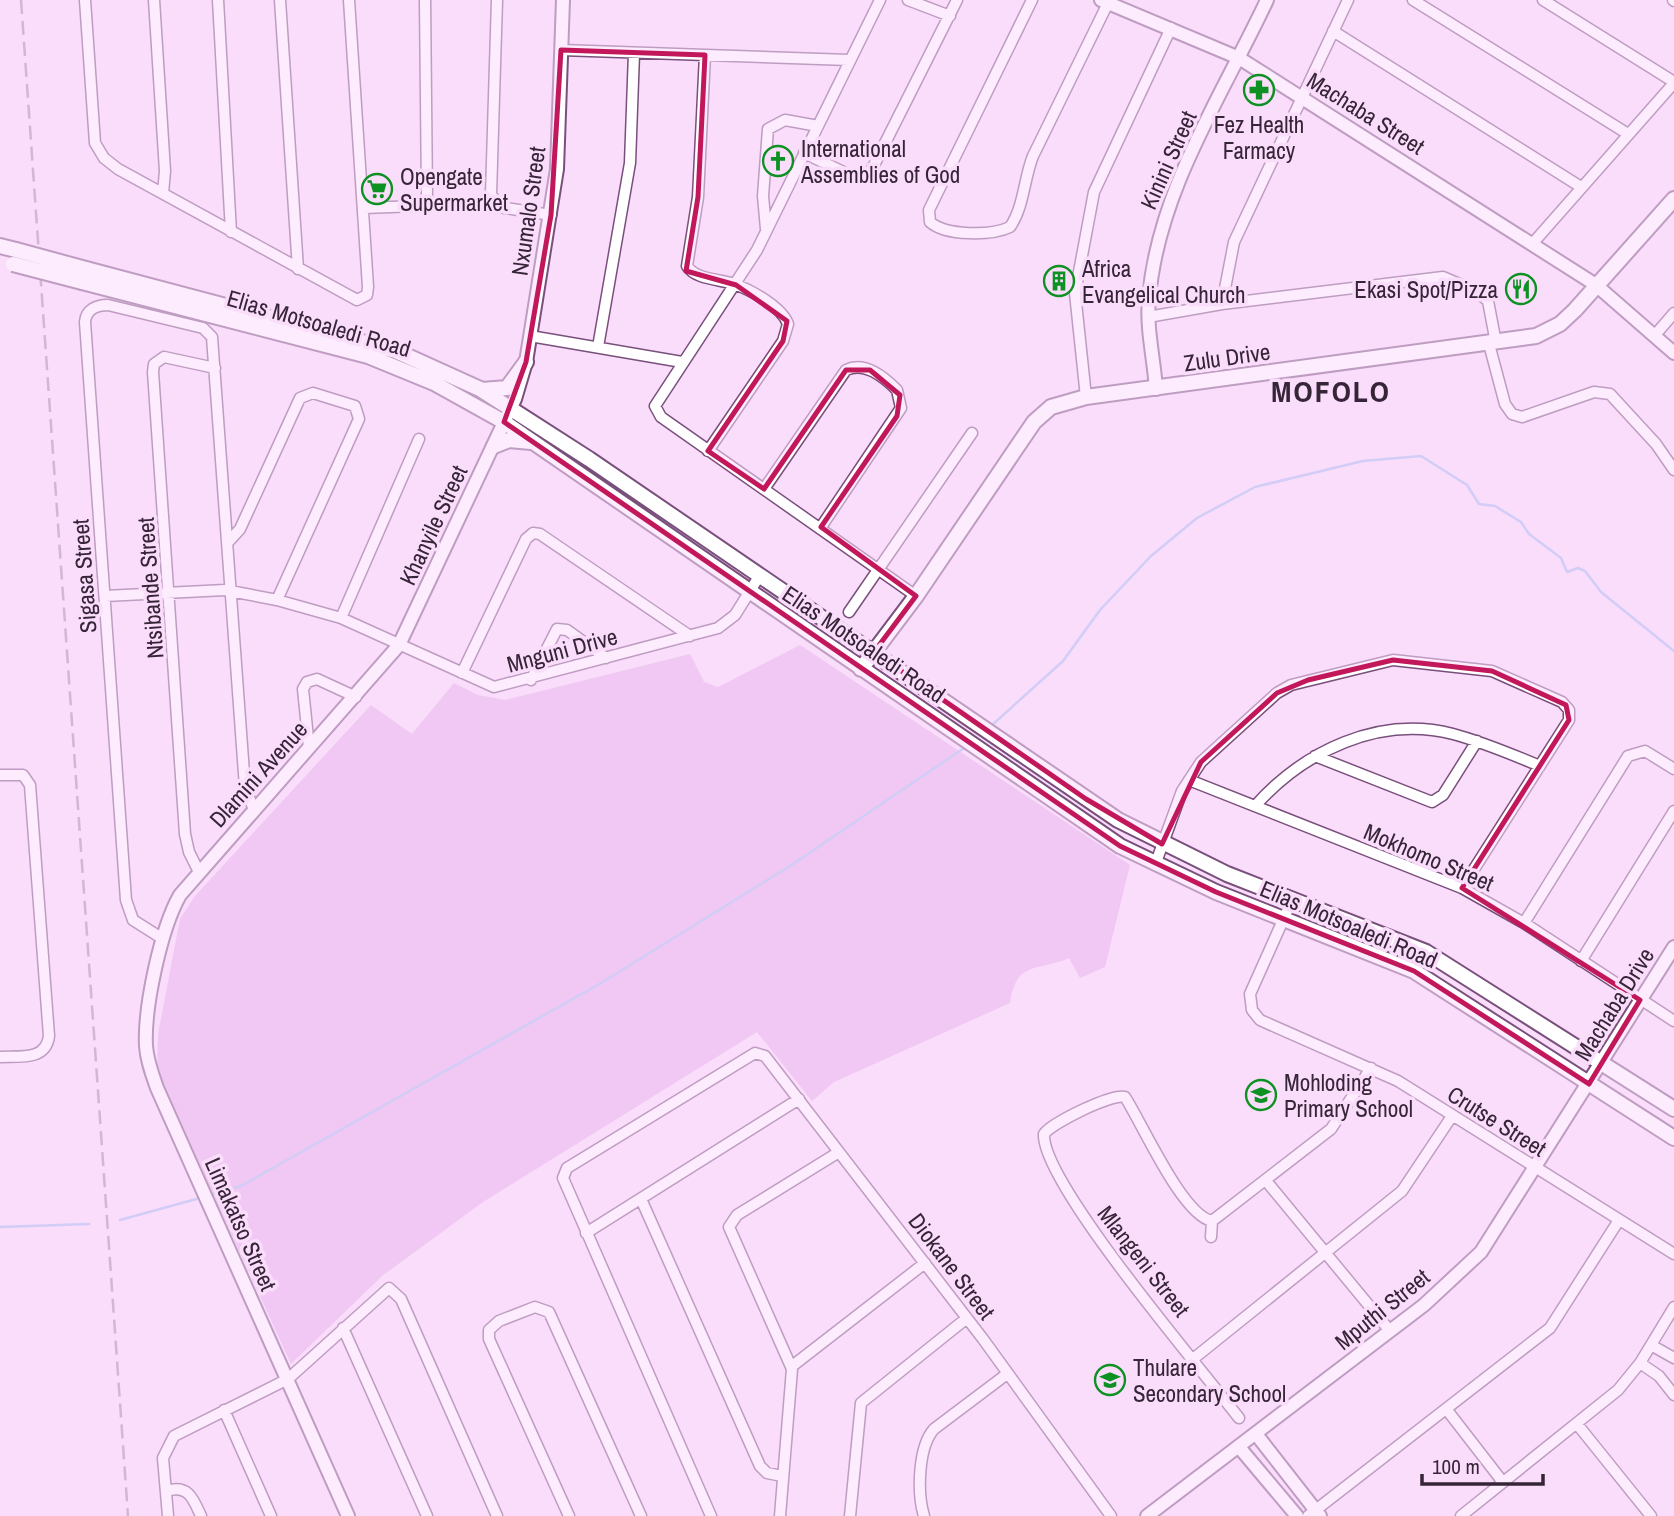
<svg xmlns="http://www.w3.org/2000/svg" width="1674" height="1516" viewBox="0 0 1674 1516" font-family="'Archivo Narrow',sans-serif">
  <rect width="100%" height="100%" fill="#fadcfb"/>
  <!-- green -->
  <path fill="#e4afe8" d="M 800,645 L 1130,865 L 1105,967 L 1080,978 L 1069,958 C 1037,972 1016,960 1010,1003 L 834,1082 L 812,1101 L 757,1032 L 483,1202 L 382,1276 L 291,1364 L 157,1071 L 158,1034 L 180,919 L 195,896 L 371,705 L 412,734 L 454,683 L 478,695 L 505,700 L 690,654 L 704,682 L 718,687 Z"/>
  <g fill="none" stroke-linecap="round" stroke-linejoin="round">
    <!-- stream -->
    <path stroke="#a0bbf1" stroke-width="2.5" d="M 991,726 L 1063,661 L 1100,610 L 1151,556 L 1197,518 L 1255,487 L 1363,461 L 1421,456 L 1467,485 L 1479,504 L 1495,506 L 1521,522 L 1529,534 L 1561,558 L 1567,572 L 1578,568 L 1585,571 L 1601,592 L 1674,651
      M 209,1195 L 241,1186 L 601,983 L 790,866 L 967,746
      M 120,1220 L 200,1198
      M 0,1227 L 89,1224"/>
    <!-- minor casing -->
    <g stroke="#794f7c" stroke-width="13">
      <path id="minor" d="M 85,0 L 95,143 L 104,158 L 118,169 L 357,300 L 367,295 L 368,287 L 349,0
        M 154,0 L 165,171 L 163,193
        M 218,0 L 231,232
        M 280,0 L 298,269
        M 497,0 L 491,194 L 499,207 L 551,215
        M 880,0 L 757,250 L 655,406 L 661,417 L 916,596
        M 908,0 L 950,16
        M 1032,0 L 929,210 L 930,222 C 946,236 991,236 1010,227 C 1024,207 1024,178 1033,156 L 1108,3
        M 1413,0 L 1628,134
        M 1543,0 L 1674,82
        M 1673,0 L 1674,1
        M 1333,31 L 1581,187
        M 561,50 L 849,60
        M 705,55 L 698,197 L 687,266 C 696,280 720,279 734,284 C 751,290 782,307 788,324 L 783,341 L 708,451
        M 804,153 L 858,179 L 869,175 L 957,0
        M 363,208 L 418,206 L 427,199 L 425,0
        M 766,229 L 763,196 L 768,129 L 785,120 L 818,126
        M 1533,243 L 1674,83
        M 1222,304 L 1234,242 L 1348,0
        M 1148,317 L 1222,304 L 1443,277 L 1476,291 L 1488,301 L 1496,343
        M 1655,335 L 1674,313
        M 530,336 L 682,362
        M 1489,344 L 1505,404 L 1512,414 L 1522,417 L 1594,392 L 1610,394 L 1656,444 L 1674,470
        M 598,347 L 630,163 L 634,53
        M 1086,397 L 1075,293 L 1094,192 L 1171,28
        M 764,489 L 846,370 C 865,361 884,377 897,390 L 901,408 L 821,527
        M 229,541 L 240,529 L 300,398 L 313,393 L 355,406 L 359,419 L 277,600
        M 105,596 L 225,590 L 277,600 L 341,618 L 494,687 L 718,628 L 735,615 L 760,575
        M 849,612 L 972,433
        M 341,618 L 419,439
        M 462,673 L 526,539 L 533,533 L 540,534 L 690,636
        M 531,680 L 557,629 L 567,630 L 606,658
        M 309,748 L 303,689 L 307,682 L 317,679 L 356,697
        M 1315,756 L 1432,802 L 1443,795 L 1477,741
        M 0,775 L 23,775 L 30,785 L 49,1036 C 46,1061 20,1056 0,1057
        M 1189,780 L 1462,888 L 1524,923 L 1674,1021
        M 1255,806 C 1304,751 1379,715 1453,734 C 1483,742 1511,754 1540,766
        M 1155,865 L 1182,791 L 1201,762 L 1277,693 L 1291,685 L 1393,660 L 1492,671 L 1562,702 L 1569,710 L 1569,720 L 1462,888
        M 199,872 L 189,852 L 185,834 L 153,372 L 154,364 L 164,357 L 215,368
        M 1292,900 L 1250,994 L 1252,1010 L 1260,1020 L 1398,1081 L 1674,1254
        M 1524,923 L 1628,756 L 1645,751 L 1674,769
        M 163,939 L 133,920 L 126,900 L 85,322 C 86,310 96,305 108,305 L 203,328 L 212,337 L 245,787 L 254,810
        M 1581,961 L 1674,811
        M 1267,1182 L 1390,1331
        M 641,1199 L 760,1466 L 767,1473 L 782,1476
        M 586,1233 L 799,1099
        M 1211,1237 L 1212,1221
        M 343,1328 L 427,1516
        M 1651,1345 L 1674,1358
        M 1193,1359 L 1402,1191 L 1452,1116
        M 1640,1363 L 1659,1376 L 1674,1395
        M 791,1367 L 925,1263
        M 224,1410 L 271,1516
        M 1447,1410 L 1502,1481
        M 1239,1418 C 1203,1371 1041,1182 1044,1134 C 1052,1123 1112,1093 1125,1097 C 1142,1123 1182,1215 1212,1221 L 1331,1129 L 1371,1068
        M 1577,1424 L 1651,1516
        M 166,1491 C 188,1484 193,1498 201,1516
        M 168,1516 L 163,1458 L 174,1436 L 288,1379 L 389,1288 L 401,1299 L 497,1516
        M 569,1516 L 489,1339 L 489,1330 L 499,1321 L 535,1307 L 549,1312 L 641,1516
        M 711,1516 L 563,1178 L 567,1168 L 755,1053 L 765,1056 L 983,1339 L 1111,1516
        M 780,1516 L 792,1369 L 729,1227 L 737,1215 L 839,1152
        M 850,1516 L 861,1403 L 967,1318
        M 924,1516 C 917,1493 918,1447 934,1429 L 1007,1374
        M 1308,1516 L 1550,1328 L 1619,1220
        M 1461,1516 L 1618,1390 L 1640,1363 L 1674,1307"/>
    </g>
    <!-- tertiary casing -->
    <g stroke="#794f7c" stroke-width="16">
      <path id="tertiary" d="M 1101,0 L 1239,58 L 1596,285 L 1674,353
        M 1156,389 C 1154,359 1146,328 1149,298 C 1158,191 1222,96 1267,0
        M 1256,1434 L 1320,1516
        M 1239,1447 L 1297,1516
        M 348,1516 L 157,1088 C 152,1074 147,1061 146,1046 C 144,1007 161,928 180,895 L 399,645 L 515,399 L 526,362 L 557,169 L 563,0
        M 1147,1516 L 1424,1305 L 1481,1252 L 1674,947"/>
    </g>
    <!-- secondary casing -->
    <g stroke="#794f7c" stroke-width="18">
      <path id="secondary" d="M 0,246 L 16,250
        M 86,269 L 396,351 L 480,389 L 589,459 L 1118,820 L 1227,874 L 1426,952 L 1674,1109
        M 82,282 L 368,356 L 434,383 L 504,422 L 1120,846 L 1216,892 L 1414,971 L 1674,1138
        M 482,390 L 507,388 L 526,362
        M 494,446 L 509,440 L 531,442
        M 861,669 L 916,596 L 1034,422 L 1051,407 L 1086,397 L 1536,336 L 1560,324 L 1575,310 L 1674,199"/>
    </g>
    <!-- minor -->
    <use href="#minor" stroke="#fff" stroke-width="10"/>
    <!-- tertiary -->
    <use href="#tertiary" stroke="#fff" stroke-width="12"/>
    <!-- secondary -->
    <use href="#secondary" stroke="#fff" stroke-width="14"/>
    <!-- rail -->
    <path stroke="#a289a3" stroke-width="2.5" stroke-dasharray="14 7" stroke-linecap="butt" d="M 21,0 L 128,1516"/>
    <!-- secondary-bridge casing -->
    <g stroke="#794f7c" stroke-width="18" stroke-linecap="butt">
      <path id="secondary-bridge" d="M 16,250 L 86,269
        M 13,264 L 82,282"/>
    </g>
    <!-- secondary-bridge -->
    <use href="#secondary-bridge" stroke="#fff" stroke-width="14"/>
  </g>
  <!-- marked area -->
  <path d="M0 0H1674V1516H0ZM 561,50 L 705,55 L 698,197 L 686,271 L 736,285 L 787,321 L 783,341 L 708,451 L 764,489 L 846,370 L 870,370 L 900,395 L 897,416 L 821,527 L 916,596 L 874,652 L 1086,799 L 1162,844 L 1201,762 L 1277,693 L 1308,680 L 1393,660 L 1492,671 L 1566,705 L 1569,720 L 1462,888 L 1640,1000 L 1589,1084 L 1414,971 L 1216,892 L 1120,846 L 504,422 L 526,362 L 551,215 Z" fill="#fadcfb" fill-opacity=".55" fill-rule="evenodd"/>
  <path fill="none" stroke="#c2185b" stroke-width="5" stroke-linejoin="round" d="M 561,50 L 705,55 L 698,197 L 686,271 L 736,285 L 787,321 L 783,341 L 708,451 L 764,489 L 846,370 L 870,370 L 900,395 L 897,416 L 821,527 L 916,596 L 874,652 L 1086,799 L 1162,844 L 1201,762 L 1277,693 L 1308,680 L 1393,660 L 1492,671 L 1566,705 L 1569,720 L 1462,888 L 1640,1000 L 1589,1084 L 1414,971 L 1216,892 L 1120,846 L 504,422 L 526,362 L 551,215 Z"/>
  <!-- icons -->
  <defs>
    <g id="pharmacy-ring" transform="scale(1.575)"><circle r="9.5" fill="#fadcfb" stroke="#0c9122" stroke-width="1.5"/><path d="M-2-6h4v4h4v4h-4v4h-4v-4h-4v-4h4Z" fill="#0c9122"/></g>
    <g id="church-ring" transform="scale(1.575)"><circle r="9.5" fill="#fadcfb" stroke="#0c9122" stroke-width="1.5"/><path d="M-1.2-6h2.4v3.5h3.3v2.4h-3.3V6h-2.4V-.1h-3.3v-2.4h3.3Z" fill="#0c9122"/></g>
    <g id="supermarket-ring" transform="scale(1.575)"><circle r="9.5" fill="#fadcfb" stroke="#0c9122" stroke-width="1.5"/><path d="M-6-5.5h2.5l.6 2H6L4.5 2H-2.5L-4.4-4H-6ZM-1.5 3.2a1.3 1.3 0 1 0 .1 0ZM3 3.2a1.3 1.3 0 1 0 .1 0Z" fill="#0c9122"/></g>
    <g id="building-ring" transform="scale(1.575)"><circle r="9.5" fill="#fadcfb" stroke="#0c9122" stroke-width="1.5"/><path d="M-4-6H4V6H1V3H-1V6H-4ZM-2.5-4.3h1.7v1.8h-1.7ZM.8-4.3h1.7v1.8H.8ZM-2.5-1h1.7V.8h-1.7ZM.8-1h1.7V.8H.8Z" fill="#0c9122"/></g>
    <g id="restaurant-ring" transform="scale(1.575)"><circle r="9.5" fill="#fadcfb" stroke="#0c9122" stroke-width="1.5"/><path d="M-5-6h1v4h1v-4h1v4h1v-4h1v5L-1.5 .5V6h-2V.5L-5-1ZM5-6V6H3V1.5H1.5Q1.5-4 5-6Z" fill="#0c9122"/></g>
    <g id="school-ring" transform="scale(1.575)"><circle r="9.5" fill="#fadcfb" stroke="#0c9122" stroke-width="1.5"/><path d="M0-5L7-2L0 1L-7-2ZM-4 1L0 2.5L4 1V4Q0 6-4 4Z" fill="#0c9122"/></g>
  </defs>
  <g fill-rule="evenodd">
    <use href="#pharmacy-ring" x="1259" y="90"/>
    <use href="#church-ring" x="778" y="161"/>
    <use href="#supermarket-ring" x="377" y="189"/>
    <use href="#building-ring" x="1059" y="281"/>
    <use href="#restaurant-ring" x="1521" y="289"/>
    <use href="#school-ring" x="1261" y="1095"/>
    <use href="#school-ring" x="1110" y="1380"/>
  </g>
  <g text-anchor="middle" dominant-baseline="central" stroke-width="7" stroke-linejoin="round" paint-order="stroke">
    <!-- street labels -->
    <g font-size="23" fill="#362437" stroke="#fadcfb">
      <text transform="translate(1366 113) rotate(32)">Machaba Street</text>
      <text transform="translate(1168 160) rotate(-66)">Kinini Street</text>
      <text transform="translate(528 211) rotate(-82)">Nxumalo Street</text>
      <text transform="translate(319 323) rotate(16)">Elias Motsoaledi Road</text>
      <text transform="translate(1227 357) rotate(-8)">Zulu Drive</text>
      <text transform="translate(433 525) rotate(-65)">Khanyile Street</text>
      <text transform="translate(84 576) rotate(-94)">Sigasa Street</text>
      <text transform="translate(150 588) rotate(-94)">Ntsibande Street</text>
      <text transform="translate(864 644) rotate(34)">Elias Motsoaledi Road</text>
      <text transform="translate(562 650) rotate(-15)">Mnguni Drive</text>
      <text transform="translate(258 774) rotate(-48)">Dlamini Avenue</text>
      <text transform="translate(1429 857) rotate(23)">Mokhomo Street</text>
      <text transform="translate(1349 924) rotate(23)">Elias Motsoaledi Road</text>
      <text transform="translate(1614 1004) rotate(-58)">Machaba Drive</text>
      <text transform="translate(1497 1121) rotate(32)">Crutse Street</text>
      <text transform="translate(241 1224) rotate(66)">Limakatso Street</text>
      <text transform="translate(1144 1261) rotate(52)">Mlangeni Street</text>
      <text transform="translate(952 1266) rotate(53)">Diokane Street</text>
      <text transform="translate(1382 1309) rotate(-39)">Mputhi Street</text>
    </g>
    <!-- poi labels -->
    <g font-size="23" fill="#362437" stroke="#fadcfb" text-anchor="start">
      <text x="1259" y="124" text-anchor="middle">Fez Health<tspan x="1259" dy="26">Farmacy</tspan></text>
      <text x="801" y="148">International<tspan x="801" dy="26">Assemblies of God</tspan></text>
      <text x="400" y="176">Opengate<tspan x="400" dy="26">Supermarket</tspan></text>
      <text x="1082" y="268">Africa<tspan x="1082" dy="26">Evangelical Church</tspan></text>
      <text x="1498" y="289" text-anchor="end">Ekasi Spot/Pizza</text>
      <text x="1284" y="1082">Mohloding<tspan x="1284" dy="26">Primary School</tspan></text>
      <text x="1133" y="1367">Thulare<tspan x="1133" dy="26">Secondary School</tspan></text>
    </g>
    <!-- district labels -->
    <g font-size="30" font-weight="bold" letter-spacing="2" fill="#362437" stroke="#fadcfb">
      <text x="1331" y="391">MOFOLO</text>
    </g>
  </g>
  <!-- scale -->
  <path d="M1422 1474v10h121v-10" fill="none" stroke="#362437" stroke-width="3.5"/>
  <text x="1432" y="1474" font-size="21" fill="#362437" stroke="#fadcfb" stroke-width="5" paint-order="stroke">100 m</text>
</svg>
